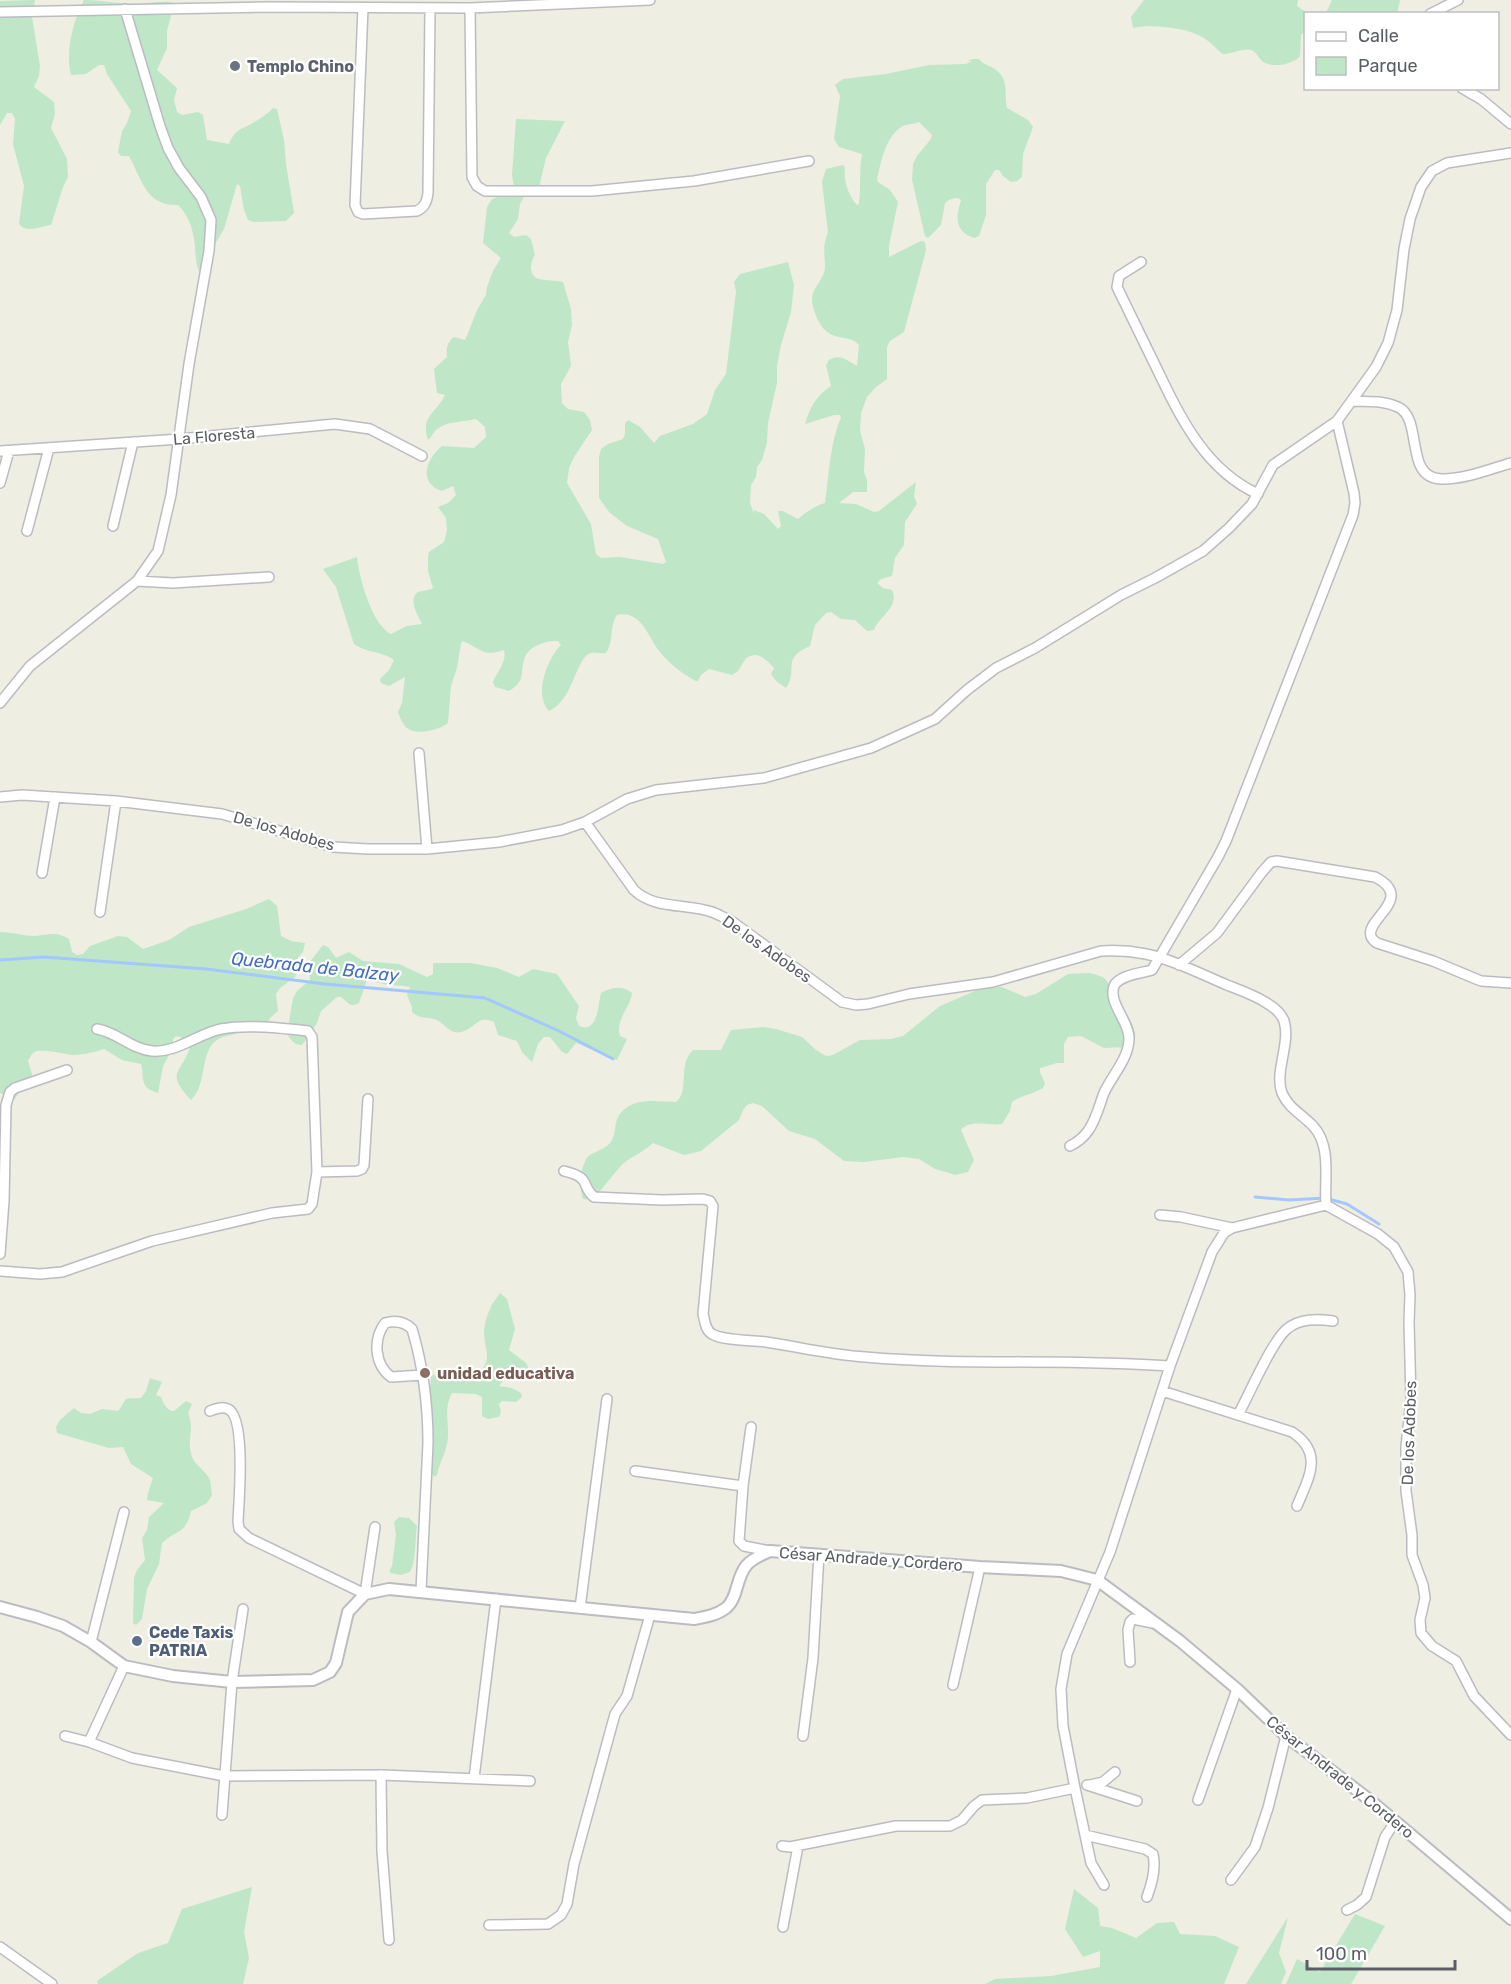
<svg xmlns="http://www.w3.org/2000/svg" width="1511" height="1984" viewBox="0 0 1511 1984" font-family="Rubik,sans-serif">
  <rect width="100%" height="100%" fill="#eeeee3"/>
  <!-- green -->
  <path fill="#bfe6c6" d="M 35,0 L 32,17 L 40,66 L 39,76 L 34,87 L 54,102 L 55,114 L 51,128 L 67,159 L 68,177 L 63,187 L 51,225 C 41,226 27,234 19,224 L 24,186 L 13,144 L 15,119 L 12,113 L 7,113 L 0,125 L 0,1 Z
    M 84,0 C 102,0 119,4 137,4 C 150,3 162,0 176,3 L 174,4 L 167,31 L 167,48 L 157,70 L 177,88 L 174,100 L 177,112 L 182,115 L 198,112 L 203,115 L 207,140 L 229,144 C 236,127 243,130 256,121 C 262,118 268,113 273,108 L 277,109 L 284,140 L 286,164 L 294,213 L 286,221 L 254,222 L 248,220 L 244,210 L 240,186 L 237,184 L 224,229 L 215,244 L 211,271 L 205,280 C 193,270 197,248 193,234 C 191,223 186,213 178,205 C 146,206 142,180 129,156 L 121,156 L 118,152 L 122,131 L 127,123 L 131,111 L 107,74 L 104,65 L 99,65 L 86,74 L 71,75 C 65,51 73,22 84,0 Z
    M 1144,0 L 1298,0 L 1297,6 L 1307,13 L 1306,14 L 1305,31 L 1301,35 L 1300,56 C 1293,65 1269,69 1261,60 C 1257,56 1257,52 1251,50 C 1242,48 1233,54 1223,54 C 1215,48 1209,40 1200,36 C 1183,27 1151,24 1133,28 L 1131,17 Z
    M 1332,0 L 1400,0 L 1397,13 L 1326,13 Z
    M 973,59 L 979,59 C 983,65 990,65 996,70 C 1009,79 1004,94 1007,108 L 1028,120 L 1033,127 L 1023,154 L 1022,177 L 1017,181 L 1011,182 L 1003,176 L 999,170 L 995,170 L 986,184 L 986,215 L 979,236 L 974,238 C 954,231 956,217 961,200 C 957,196 949,199 945,203 L 941,225 L 928,238 L 925,236 L 912,180 L 913,164 L 917,156 L 931,139 L 932,135 L 919,122 C 914,124 909,124 905,125 C 886,133 881,162 877,179 L 878,182 L 890,190 L 898,202 L 889,245 L 889,257 L 921,241 L 925,242 L 926,250 L 904,332 L 890,341 L 887,347 L 887,379 L 876,387 L 867,397 L 861,413 L 860,431 L 865,449 L 864,472 L 867,480 L 867,492 L 853,492 L 839,503 L 856,504 L 874,512 L 879,511 L 916,482 L 914,496 L 917,504 L 905,522 L 904,545 L 895,558 L 892,576 L 881,579 L 877,583 L 883,588 L 892,590 C 900,607 879,616 874,630 L 867,631 L 855,620 L 841,619 L 831,612 L 826,613 L 815,625 L 810,646 C 780,659 799,669 786,688 L 776,681 L 771,674 L 774,668 C 765,659 759,650 746,658 L 738,671 L 732,675 L 709,669 L 701,675 L 698,681 L 696,681 C 682,674 669,663 659,651 C 647,635 641,610 617,615 C 609,626 614,642 606,653 C 601,654 595,652 591,653 C 576,656 574,700 549,711 C 533,694 548,658 561,645 L 558,641 C 547,640 529,646 525,657 C 519,673 527,680 509,691 L 495,687 L 493,682 C 497,671 507,663 504,650 C 483,657 481,649 463,641 L 461,643 L 457,668 L 451,686 L 448,723 C 439,730 414,737 405,726 C 402,722 399,716 398,712 L 402,703 L 405,677 L 389,686 L 381,683 L 380,679 L 389,670 L 394,660 C 382,651 366,653 354,644 L 336,587 L 323,569 L 357,557 C 359,578 372,625 391,634 L 407,626 L 422,624 C 419,617 407,600 418,592 C 423,590 428,591 433,588 L 428,571 L 428,557 L 429,552 L 444,542 L 447,530 L 446,518 L 438,507 L 448,503 L 456,495 L 453,486 L 442,491 C 417,483 427,458 442,446 L 474,448 L 486,437 L 485,427 L 476,419 C 464,422 447,421 437,429 C 433,432 432,437 428,440 C 420,416 436,414 445,395 L 437,393 L 434,369 L 447,357 C 446,349 447,342 454,337 L 465,340 L 467,336 L 477,310 L 486,295 L 487,287 L 493,271 L 501,258 L 483,243 L 487,207 L 492,199 L 500,196 L 524,197 L 520,204 L 518,219 L 509,233 L 514,237 L 526,235 L 531,239 L 535,255 C 530,261 528,276 539,279 C 546,281 556,280 563,282 L 571,309 L 572,325 L 568,342 L 571,366 L 561,384 L 562,403 L 568,409 L 584,412 L 590,420 L 592,430 L 574,457 L 569,468 L 567,483 L 591,524 L 596,554 L 601,558 L 620,557 L 663,564 L 666,562 L 658,539 L 627,526 L 609,512 L 599,498 L 599,457 L 601,449 L 608,444 L 623,439 L 625,434 L 625,423 L 628,420 L 640,427 L 654,443 L 660,436 L 693,424 L 707,414 L 715,390 L 726,374 L 736,292 L 734,282 L 740,274 L 788,262 L 794,285 L 791,312 L 781,345 L 777,365 L 777,383 L 768,423 L 767,442 L 762,460 L 757,467 L 756,477 L 751,485 L 750,503 L 754,514 L 754,510 L 764,514 L 778,529 L 781,526 L 778,511 L 783,511 L 798,519 C 806,512 815,506 825,503 C 829,476 830,442 841,418 L 840,415 L 834,415 L 805,424 C 810,407 816,396 831,386 L 826,365 L 829,360 C 839,353 848,361 857,366 L 859,345 C 851,335 835,340 826,331 C 818,324 809,303 813,293 C 816,285 824,278 825,268 C 825,252 822,248 828,232 L 822,182 L 826,169 L 843,165 L 845,168 C 843,180 849,197 857,205 L 859,204 C 861,188 859,170 862,154 L 839,147 L 834,139 L 840,96 L 835,85 L 843,79 L 886,74 L 929,65 L 966,64 L 972,61 L 967,61 Z
    M 516,119 L 565,121 L 546,158 L 539,187 L 514,187 L 512,175 Z
    M 269,899 L 277,906 L 281,936 L 291,941 L 305,943 L 303,952 L 297,959 L 298,970 L 295,977 L 280,988 L 276,994 L 278,1011 L 270,1018 L 267,1024 C 257,1027 245,1031 235,1034 C 229,1036 223,1036 217,1040 C 199,1052 208,1084 191,1100 C 164,1071 182,1074 190,1047 L 180,1037 L 176,1036 L 173,1039 L 173,1048 L 163,1066 L 158,1093 C 138,1087 145,1078 141,1064 L 122,1060 L 104,1049 C 94,1052 77,1057 66,1054 C 56,1052 47,1050 36,1051 L 32,1054 L 28,1061 L 32,1074 L 32,1080 L 21,1090 L 14,1100 L 0,1093 L 0,932 C 12,932 24,936 35,936 C 51,935 54,931 69,939 L 72,952 L 77,955 L 83,954 L 90,946 L 118,936 L 127,937 L 143,949 L 169,940 L 189,927 L 246,909 Z
    M 323,945 L 328,947 L 336,958 L 349,952 L 363,961 L 399,964 L 427,977 L 433,974 L 433,963 L 470,963 L 497,968 L 519,977 L 533,969 L 557,974 L 579,1006 L 576,1018 L 579,1026 C 598,1034 598,1005 601,993 C 611,987 623,985 632,993 C 630,1009 615,1019 620,1036 L 627,1039 L 617,1060 L 576,1043 L 567,1054 L 562,1052 L 550,1037 L 544,1037 L 538,1044 L 532,1062 L 522,1052 L 517,1041 L 498,1035 L 494,1022 C 478,1015 477,1026 464,1031 C 450,1037 445,1022 434,1019 C 425,1017 420,1019 412,1012 L 412,1007 L 407,995 L 410,987 C 402,985 396,986 388,985 C 380,984 374,980 367,980 L 359,1003 C 349,1008 348,1002 341,997 L 337,997 L 321,1011 L 317,1023 L 302,1045 C 294,1045 291,1040 287,1034 L 293,998 L 297,991 L 310,980 L 309,963 Z
    M 1090,973 C 1094,974 1101,976 1104,978 C 1111,984 1134,1024 1135,1033 C 1136,1039 1134,1043 1131,1047 L 1104,1048 L 1081,1036 L 1068,1037 L 1064,1044 L 1064,1063 L 1057,1063 L 1040,1068 L 1040,1072 L 1045,1083 L 1043,1088 C 1033,1094 1022,1095 1012,1102 L 1010,1111 L 1002,1124 C 989,1126 970,1119 961,1130 L 974,1160 L 968,1172 L 955,1175 L 946,1172 L 935,1169 L 919,1159 L 903,1157 L 864,1162 L 844,1161 L 815,1139 L 789,1131 L 762,1106 L 753,1103 L 747,1105 L 743,1110 L 739,1120 L 701,1151 L 684,1155 L 653,1143 C 643,1153 628,1157 619,1168 C 609,1179 602,1191 591,1200 L 583,1199 C 579,1189 580,1162 590,1155 C 598,1150 609,1148 613,1138 C 618,1125 612,1117 629,1106 C 643,1098 661,1102 676,1102 C 690,1092 677,1065 693,1050 L 721,1050 L 731,1030 L 763,1027 L 776,1029 L 802,1037 L 816,1050 L 826,1056 L 833,1055 L 860,1040 L 891,1039 L 903,1036 L 940,1006 L 982,988 L 1002,987 L 1025,997 L 1036,994 L 1068,974 Z
    M 500,1293 L 507,1299 L 515,1329 L 509,1350 L 526,1363 L 529,1369 C 524,1381 515,1378 504,1379 L 499,1386 L 512,1388 L 521,1393 L 522,1397 L 516,1402 L 502,1401 L 499,1404 L 501,1412 L 499,1417 L 488,1419 L 482,1416 L 482,1397 L 476,1394 L 452,1393 C 442,1412 451,1425 447,1444 C 445,1454 439,1464 437,1475 L 434,1477 C 423,1459 430,1398 431,1376 L 445,1371 L 480,1371 C 493,1360 484,1347 484,1333 C 484,1326 487,1315 490,1308 L 488,1320 L 491,1306 Z
    M 150,1378 L 162,1382 L 156,1395 L 161,1397 C 163,1403 167,1411 174,1411 L 186,1401 L 192,1404 L 188,1413 C 195,1430 187,1437 191,1453 C 193,1465 206,1470 210,1480 C 211,1484 211,1490 212,1495 L 207,1503 L 191,1511 C 186,1535 176,1529 162,1543 L 159,1564 L 147,1589 L 142,1619 L 136,1625 L 133,1623 L 134,1578 L 137,1570 L 145,1560 L 142,1538 L 147,1530 L 149,1517 L 164,1503 L 147,1500 L 148,1493 L 153,1478 L 131,1464 L 123,1447 L 109,1448 L 57,1433 L 56,1427 L 60,1420 L 74,1408 L 81,1413 L 90,1414 L 102,1409 L 118,1411 C 130,1396 120,1399 141,1398 L 146,1391 Z
    M 399,1517 L 409,1518 L 417,1526 C 415,1539 416,1562 410,1572 L 401,1575 L 390,1573 L 390,1570 L 392,1566 L 396,1535 L 394,1522 Z
    M 252,1887 L 244,1932 L 249,1958 L 243,1984 L 98,1984 L 97,1981 L 138,1953 L 168,1943 L 182,1909 Z
    M 1074,1889 L 1098,1908 L 1100,1926 L 1112,1928 L 1136,1938 L 1157,1923 L 1174,1922 L 1180,1934 L 1215,1936 L 1239,1947 L 1224,1984 L 985,1984 L 995,1979 L 1051,1976 L 1100,1967 L 1100,1951 L 1083,1957 L 1065,1929 Z
    M 1355,1914 L 1385,1926 L 1351,1984 L 1286,1984 L 1297,1959 L 1320,1972 Z
    M 1288,1917 L 1279,1953 L 1286,1972 L 1281,1984 L 1246,1984 Z"/>
  <g fill="none" stroke-linecap="round" stroke-linejoin="round">
    <!-- stream -->
    <path stroke="#a3c7ff" stroke-width="3" d="M 0,960 L 44,957 L 206,969 L 325,984 L 485,998 L 559,1031 L 613,1059
      M 1255,1197 L 1289,1200 L 1325,1198 L 1347,1204 L 1379,1224"/>
    <!-- minor casing -->
    <g stroke="#bbbcc2" stroke-width="12">
      <path id="minor" d="M 363,8 L 355,205 L 358,212 L 363,214 L 417,211 C 425,207 427,201 428,193 L 430,8
        M 470,8 L 472,177 L 477,186 L 485,191 L 592,191 L 694,181 L 809,161
        M 0,12 L 269,7 L 470,8 L 650,0
        M 1430,14 L 1458,0
        M 1462,88 L 1481,99 L 1511,124
        M 1141,262 L 1119,276 L 1117,287 C 1130,314 1143,340 1156,367 C 1180,417 1205,470 1258,494
        M 1352,401 C 1367,402 1383,400 1398,407 C 1424,419 1403,480 1443,479 C 1466,479 1490,469 1511,463
        M 0,451 L 180,439 L 335,424 L 370,429 L 422,456
        M 0,483 L 9,451
        M 113,526 L 133,442
        M 27,531 L 49,448
        M 137,581 L 173,583 L 269,577
        M 0,703 L 30,666 L 137,581 L 158,551 L 171,495 L 189,364 L 209,251 L 211,220 L 201,197 L 179,168 L 168,148 L 160,126 L 125,9
        M 419,753 L 427,849
        M 0,797 L 22,795 L 116,801 L 222,814 L 333,847 L 368,849 L 427,849 L 499,842 L 562,830 L 585,822 L 627,799 L 656,790 L 764,778 L 871,748 L 935,719 L 967,690 L 996,668 L 1035,648 L 1121,595 L 1155,578 L 1203,551 L 1229,528 L 1252,504 L 1273,465 L 1337,421 L 1376,367 L 1388,343 L 1397,310 L 1404,249 L 1410,219 L 1421,187 L 1432,171 L 1447,163 L 1511,153
        M 585,822 L 634,890 C 655,910 686,903 712,912 C 718,914 724,918 730,920 L 842,1002 L 856,1005 L 868,1004 L 909,994 L 993,982 L 1101,951 C 1116,950 1131,951 1146,954 C 1174,960 1201,974 1227,985 C 1240,990 1254,995 1265,1002 C 1272,1006 1281,1012 1284,1021 C 1291,1043 1274,1072 1282,1093 C 1289,1109 1302,1114 1313,1126 C 1332,1146 1324,1180 1326,1205
        M 42,873 L 55,797
        M 100,912 L 116,801
        M 1179,965 L 1217,933 L 1262,872 L 1271,862 L 1277,861 L 1375,877 C 1416,898 1365,919 1371,936 C 1371,938 1375,942 1377,943 L 1433,961 L 1481,981 L 1511,983
        M 1070,1146 C 1078,1142 1083,1138 1088,1131 C 1096,1120 1099,1106 1104,1093 C 1112,1075 1129,1059 1129,1038 C 1129,1021 1108,1003 1114,986 C 1119,975 1142,973 1152,970 L 1218,857 L 1226,841 L 1353,515 L 1355,503 L 1354,493 L 1337,421
        M 564,1171 C 593,1178 580,1186 594,1197 L 662,1200 L 703,1199 L 710,1201 L 713,1206 L 703,1314 C 705,1321 705,1330 712,1334 C 724,1341 751,1340 766,1342 C 799,1347 831,1355 865,1357 C 966,1366 1069,1358 1170,1366
        M 317,1172 L 357,1171 L 362,1169 L 364,1165 L 368,1099
        M 1326,1205 L 1378,1234 L 1394,1247 L 1408,1272 L 1410,1295 L 1409,1322 L 1411,1400 L 1406,1447 L 1406,1491 L 1412,1535 L 1412,1555 L 1423,1585 L 1425,1598 L 1420,1620 L 1421,1633 L 1432,1646 L 1456,1661 L 1474,1696 L 1511,1735
        M 1160,1215 L 1181,1217 L 1232,1228
        M 0,1254 L 4,1201 L 6,1105 L 10,1092 L 15,1088 L 67,1070
        M 0,1271 L 40,1274 L 62,1272 L 152,1241 L 272,1213 L 308,1209 L 312,1204 L 317,1172 L 312,1037 L 308,1031 C 282,1028 246,1024 221,1029 C 197,1034 177,1053 152,1051 C 131,1049 117,1032 97,1029
        M 1162,1391 L 1292,1432 C 1324,1453 1309,1477 1297,1506
        M 210,1411 C 215,1409 222,1406 228,1409 C 246,1417 239,1501 238,1521 L 239,1529 L 249,1538 L 365,1594 L 375,1527
        M 1238,1415 C 1249,1395 1272,1341 1287,1329 C 1300,1318 1318,1319 1333,1321
        M 751,1427 L 743,1486 L 739,1541 L 744,1546 L 770,1551
        M 635,1471 L 743,1486
        M 421,1591 L 428,1443 C 428,1404 423,1366 412,1329 C 405,1322 396,1320 385,1323 C 373,1339 374,1364 391,1377 L 423,1375
        M 580,1608 L 607,1399
        M 91,1642 L 124,1512
        M 1130,1662 L 1128,1630 L 1130,1622 L 1133,1619 L 1153,1623
        M 953,1685 L 980,1567
        M 65,1736 L 89,1742 L 132,1758 L 224,1776 L 382,1775 L 530,1781
        M 803,1736 L 813,1658 L 819,1554
        M 89,1742 L 124,1666
        M 381,1775 L 382,1851 L 389,1940
        M 474,1778 L 496,1599
        M 1087,1785 L 1137,1801
        M 1090,1785 L 1103,1782 L 1115,1772
        M 1075,1788 L 1091,1863 L 1104,1885
        M 1198,1800 L 1237,1689
        M 222,1815 L 232,1682 L 243,1609
        M 1085,1835 L 1145,1849 L 1153,1854 C 1156,1869 1152,1883 1147,1897
        M 782,1846 L 790,1847 L 896,1826 L 950,1826 L 962,1820 L 974,1806 L 982,1800 L 1027,1798 L 1075,1788 L 1063,1726 L 1061,1689 L 1067,1654 L 1110,1552 L 1170,1366 L 1212,1252 L 1224,1233 L 1232,1228 L 1326,1205
        M 1231,1880 L 1255,1847 L 1268,1808 L 1286,1736
        M 1347,1910 L 1357,1905 L 1366,1897 L 1385,1837 L 1395,1822
        M 489,1925 L 548,1924 L 561,1915 L 567,1904 L 574,1864 L 615,1714 L 627,1696 L 650,1615
        M 783,1927 L 798,1846
        M 0,1947 L 52,1984"/>
    </g>
    <!-- tertiary casing -->
    <g stroke="#bbbcc2" stroke-width="14">
      <path id="tertiary" d="M 0,1607 L 37,1617 L 63,1626 L 91,1642 L 124,1666 L 173,1676 L 232,1682 L 313,1680 L 330,1672 L 336,1663 L 348,1612 L 365,1594 L 389,1589 L 694,1619 C 705,1617 717,1615 726,1608 C 738,1598 736,1578 746,1566 C 752,1558 762,1555 770,1551 L 980,1567 L 1061,1571 L 1097,1580 L 1180,1641 L 1237,1689 L 1286,1736 L 1371,1801 L 1511,1919"/>
    </g>
    <!-- minor -->
    <use href="#minor" stroke="#fff" stroke-width="9"/>
    <!-- tertiary -->
    <use href="#tertiary" stroke="#fff" stroke-width="10"/>
  </g>
  <!-- markers -->
  <circle fill="#6b7280" stroke="#fff" stroke-width="2" cx="235" cy="66" r="6"/>
  <circle fill="#8d6e63" stroke="#fff" stroke-width="2" cx="425" cy="1373" r="6"/>
  <circle fill="#5c6f8a" stroke="#fff" stroke-width="2" cx="137" cy="1641" r="6"/>
  <g text-anchor="middle" dominant-baseline="central" stroke-width="4.5" stroke-linejoin="round" paint-order="stroke">
    <!-- worship labels -->
    <g font-size="16" font-weight="bold" fill="#5b616d" stroke="#fff" text-anchor="start">
      <text x="247" y="66">Templo Chino</text>
    </g>
    <!-- street labels -->
    <g font-size="16" fill="#5b5e64" stroke="#fff">
      <text transform="translate(214 436) rotate(-5)">La Floresta</text>
      <text transform="translate(284 831) rotate(16)">De los Adobes</text>
      <text transform="translate(767 949) rotate(35)">De los Adobes</text>
      <text transform="translate(1409 1433) rotate(-88)">De los Adobes</text>
      <text transform="translate(871 1559) rotate(4)">César Andrade y Cordero</text>
      <text transform="translate(1340 1777) rotate(39)">César Andrade y Cordero</text>
    </g>
    <!-- education labels -->
    <g font-size="16" font-weight="bold" fill="#785e54" stroke="#fff" text-anchor="start">
      <text x="437" y="1373">unidad educativa</text>
    </g>
    <!-- service labels -->
    <g font-size="16" font-weight="bold" fill="#4e5e75" stroke="#fff" text-anchor="start">
      <text x="149" y="1632">Cede Taxis<tspan x="149" dy="18">PATRIA</tspan></text>
    </g>
    <!-- water labels -->
    <g font-size="18" font-style="italic" fill="#436dc4" stroke="#fff">
      <text transform="translate(315 967) rotate(6)">Quebrada de Balzay</text>
    </g>
  </g>
  <!-- legend -->
  <rect x="1304" y="12" width="195" height="78" fill="#ffffff" stroke="#bdbfc1" stroke-width="1.5"/>
  <rect x="1316" y="32" width="30" height="9" fill="#ffffff" stroke="#bdbfc1" stroke-width="1.5"/>
  <text x="1358" y="42" font-size="18" fill="#5b5e64">Calle</text>
  <rect x="1316" y="57" width="30" height="18" fill="#bfe6c6" stroke="#bdbfc1" stroke-width="1.5"/>
  <text x="1358" y="72" font-size="18" fill="#5b5e64">Parque</text>
  <!-- scale -->
  <path d="M1307 1960v9h148v-9" fill="none" stroke="#5b5e64" stroke-width="3"/>
  <text x="1316" y="1960" font-size="18" fill="#5b5e64" stroke="#ffffff" stroke-width="4.5" paint-order="stroke">100 m</text>
</svg>
